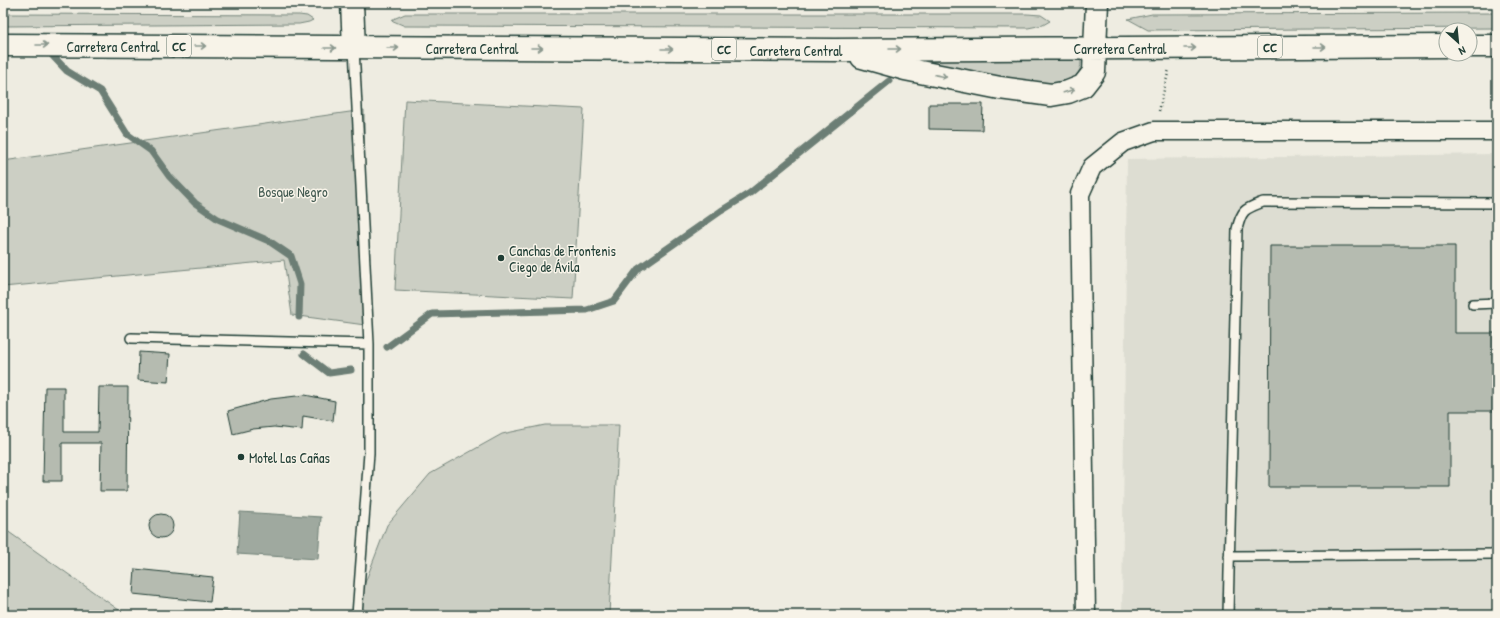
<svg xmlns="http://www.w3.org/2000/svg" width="1500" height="618" viewBox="0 0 1500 618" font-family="'Patrick Hand',sans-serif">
  <rect width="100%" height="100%" fill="#eeece1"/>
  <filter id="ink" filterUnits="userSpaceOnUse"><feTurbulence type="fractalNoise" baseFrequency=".025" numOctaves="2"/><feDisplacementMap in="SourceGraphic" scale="8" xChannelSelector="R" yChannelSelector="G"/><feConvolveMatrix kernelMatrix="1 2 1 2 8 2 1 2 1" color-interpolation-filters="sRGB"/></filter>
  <g filter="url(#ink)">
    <!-- built -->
    <path fill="#ddddd2" d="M 1497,154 L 1497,615 L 1122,615 L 1127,159 Z"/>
    <!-- green -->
    <path fill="#cccfc4" stroke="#76867c" d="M 1497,13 L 1497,28 L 1148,30 L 1128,19 L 1152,14 Z
      M 3,14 L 299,15 L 307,16 L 313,20 L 309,22 L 299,24 L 3,26 Z
      M 405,14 L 1027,14 L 1041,15 L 1050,21 L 1043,25 L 1028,28 L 405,26 L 391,20 Z
      M 1073,57 L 1081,61 C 1081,74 1075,78 1065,85 L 1025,81 L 915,61 Z
      M 405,100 L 584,109 L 573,299 L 395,290 Z
      M 364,110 L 365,325 L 292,315 L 284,260 L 3,287 L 3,161 Z
      M 545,425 L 619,425 L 609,615 L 360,615 L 363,588 L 387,525 L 430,474 L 502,434 Z
      M 3,528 L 126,615 L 3,615 Z"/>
    <!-- water -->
    <path fill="#9fa99f" stroke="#6c7e74" d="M 240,512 L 321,517 L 318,559 L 237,554 Z"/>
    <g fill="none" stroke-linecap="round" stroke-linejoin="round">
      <!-- stream -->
      <path stroke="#6c7e74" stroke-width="7" d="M 51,54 L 67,71 L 100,91 L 127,134 L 151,151 L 169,176 L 195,203 L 218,219 L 269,241 L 291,256 L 300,284 L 299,317
        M 387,347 L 432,314 L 587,310 L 614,301 L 638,269 L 721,211 L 750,193 L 889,81
        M 304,354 L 329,373 L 351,370"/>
    </g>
    <!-- building -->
    <path fill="#b5bbb0" stroke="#1f3d34" d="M 929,104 L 983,104 L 982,130 L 929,129 Z
      M 1270,246 L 1455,246 L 1455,333 L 1497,333 L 1497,411 L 1450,411 L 1450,487 L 1269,487 Z
      M 139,352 L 170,354 L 168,382 L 138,380 Z
      M 45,387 L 64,387 L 64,432 L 98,432 L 99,387 L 128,387 L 127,491 L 100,491 L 101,443 L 62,443 L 62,481 L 43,481 Z
      M 305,395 L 335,401 L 333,421 L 303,416 L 302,430 L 274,427 L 253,429 L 233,434 L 228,411 L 271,399 Z
      M149 526a12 12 0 1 1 24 0a12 12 0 1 1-24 0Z
      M 135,569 L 213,577 L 210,602 L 133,594 Z
      M 211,610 L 275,615 L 211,615 Z"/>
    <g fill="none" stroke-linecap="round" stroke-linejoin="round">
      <!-- service casing -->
      <g stroke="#1f3d34" stroke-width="12">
        <path id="service" d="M 1473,304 L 1497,303
          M 131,338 L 369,344 L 354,48
          M 1229,556 L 1497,554
          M 357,615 L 369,453 L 369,344
          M 1228,615 L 1237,229 C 1242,209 1245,209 1263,202 L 1497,203"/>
      </g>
      <!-- minor casing -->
      <g stroke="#1f3d34" stroke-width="21">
        <path id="minor" d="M 1086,615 L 1080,194 L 1092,167 L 1123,142 L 1154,131 L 1497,131"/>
      </g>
      <!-- trunk casing -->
      <g stroke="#1f3d34" stroke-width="25">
        <path id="trunk" d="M 352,3 L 354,48
          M 3,45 L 835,50 L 1446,46
          M 1470,46 L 1497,46
          M 862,57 L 905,69 L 1000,88 L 1051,95 L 1068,92 L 1083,86 L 1094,72 L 1097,3"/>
      </g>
      <!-- path -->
      <path stroke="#1f3d34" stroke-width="2.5" stroke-dasharray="1 3" stroke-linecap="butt" d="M 1159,111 L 1169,69"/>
      <!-- service -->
      <use href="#service" stroke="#f7f3e8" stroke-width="9"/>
      <!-- minor -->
      <use href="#minor" stroke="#f7f3e8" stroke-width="18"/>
      <!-- trunk -->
      <use href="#trunk" stroke="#f7f3e8" stroke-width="22"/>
    </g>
    <!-- one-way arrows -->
    <defs><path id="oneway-shaft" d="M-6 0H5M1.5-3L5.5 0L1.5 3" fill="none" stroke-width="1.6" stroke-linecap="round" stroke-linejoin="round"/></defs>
    <g stroke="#8b988e">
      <use href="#oneway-shaft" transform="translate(42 45)"/>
      <use href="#oneway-shaft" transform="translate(200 46)"/>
      <use href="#oneway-shaft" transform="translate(1320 47)"/>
      <use href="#oneway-shaft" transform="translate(330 48)"/>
      <use href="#oneway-shaft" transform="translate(393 48)"/>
      <use href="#oneway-shaft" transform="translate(537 48)"/>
      <use href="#oneway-shaft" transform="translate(1190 48)"/>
      <use href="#oneway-shaft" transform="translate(667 49)"/>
      <use href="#oneway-shaft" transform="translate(895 49)"/>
      <use href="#oneway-shaft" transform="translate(941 76) rotate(11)"/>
      <use href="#oneway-shaft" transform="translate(1069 91) rotate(-17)"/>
    </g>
  </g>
  <!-- markers -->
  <g fill="#1f3d34" stroke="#f7f3e8" stroke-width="1.5">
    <circle cx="501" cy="258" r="4"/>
    <circle cx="241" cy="457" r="4"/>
  </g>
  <g text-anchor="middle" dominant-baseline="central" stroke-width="3" stroke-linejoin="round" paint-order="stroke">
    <!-- shield labels -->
    <g fill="#f7f3e8" stroke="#60746a" stroke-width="1">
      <rect x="167" y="35" width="24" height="22" rx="3"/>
      <rect x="1258" y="36" width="24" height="22" rx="3"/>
      <rect x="712" y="38" width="24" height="22" rx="3"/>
    </g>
    <g font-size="13" font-weight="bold" fill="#1f3d34">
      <text x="179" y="46">CC</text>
      <text x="1270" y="47">CC</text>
      <text x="724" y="49">CC</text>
    </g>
    <!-- street labels -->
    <g font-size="14" fill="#1f3d34" stroke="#f7f3e8">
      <text x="113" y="46">Carretera Central</text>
      <text x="472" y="48">Carretera Central</text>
      <text x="1120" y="48">Carretera Central</text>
      <text x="796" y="50">Carretera Central</text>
    </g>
    <!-- park labels -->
    <g font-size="14" fill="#425a51" stroke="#f7f3e8">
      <text x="293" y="191">Bosque Negro</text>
    </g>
    <!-- poi labels -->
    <g font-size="14" fill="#1f3d34" stroke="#f7f3e8" text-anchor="start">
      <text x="509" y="250">Canchas de Frontenis<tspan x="509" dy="16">Ciego de Ávila</tspan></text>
      <text x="249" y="457">Motel Las Cañas</text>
    </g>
  </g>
  <!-- margin -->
  <rect width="1500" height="618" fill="none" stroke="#f7f3e8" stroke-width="16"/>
  <rect x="8" y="8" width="1484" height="602" fill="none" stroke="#1f3d34" stroke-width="1.5" filter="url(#ink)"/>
  <!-- north arrow -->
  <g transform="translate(1458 42) rotate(153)"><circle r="19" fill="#f7f3e8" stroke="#a1aaa0"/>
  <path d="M0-3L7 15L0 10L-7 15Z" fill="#1f3d34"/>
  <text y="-6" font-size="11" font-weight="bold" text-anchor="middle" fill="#1f3d34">N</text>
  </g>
</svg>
